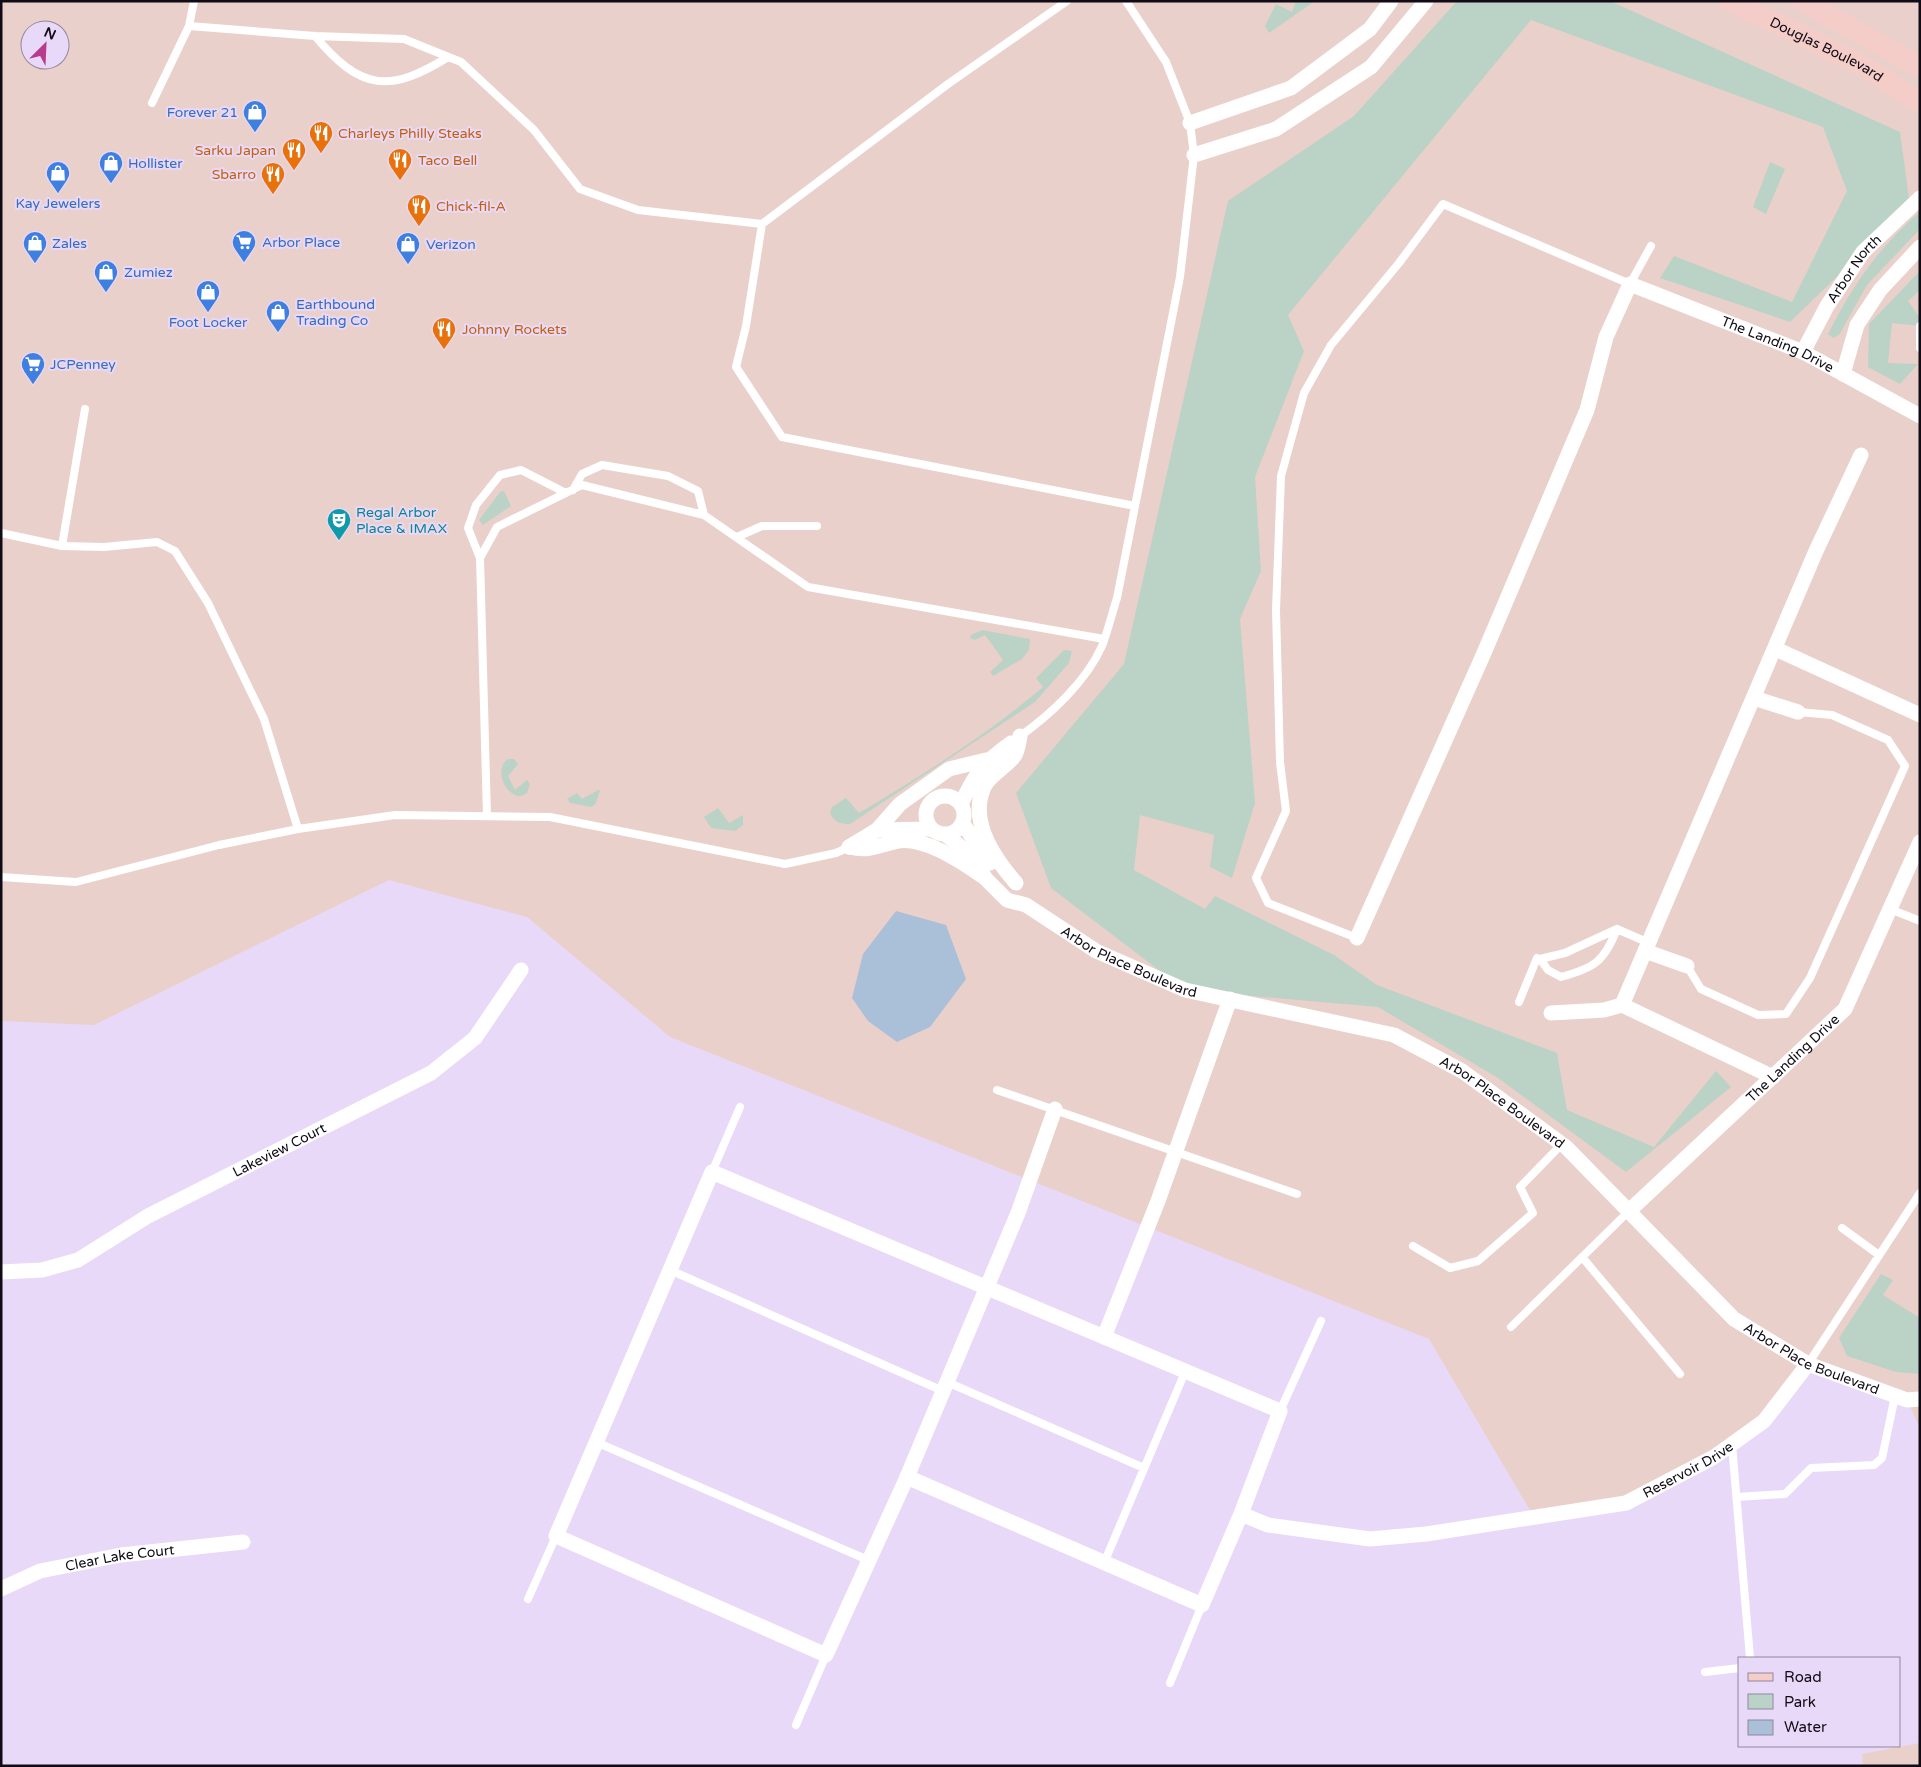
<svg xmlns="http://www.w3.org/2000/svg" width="1921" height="1767" viewBox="0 0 1921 1767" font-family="'Varela Round',sans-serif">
  <rect width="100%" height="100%" fill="#e9d9f8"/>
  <!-- commercial -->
  <path fill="#ead0ca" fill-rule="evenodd" d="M 1,1 L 1920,1 L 1920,1428 L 1907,1400 L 1808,1364 L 1764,1421 L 1626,1503 L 1534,1517 L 1429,1339 L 670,1037 L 527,917 L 389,880 L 94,1025 L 1,1021 ZM 30,30 L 60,30 L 60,60 L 30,60 Z
    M 1920,1743 L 1920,1766 L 1863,1766 L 1862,1754 Z"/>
  <!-- green -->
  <path fill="#bbd2c6" d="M 1296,1 L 1315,1 L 1269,33 L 1265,26 L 1276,4 L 1292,12 Z
    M 1457,1 L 1610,1 L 1900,132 L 1910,206 L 1790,322 L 1660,278 L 1674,256 L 1792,302 L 1847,191 L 1823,127 L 1531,20 L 1288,315 L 1304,351 L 1255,477 L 1261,571 L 1240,619 L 1255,803 L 1232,878 L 1210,867 L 1214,835 L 1140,815 L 1134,870 L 1205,909 L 1215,896 L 1334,955 L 1377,985 L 1557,1053 L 1567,1110 L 1654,1147 L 1716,1071 L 1731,1087 L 1626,1172 L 1498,1078 L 1378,1007 L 1185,990 L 1051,888 L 1016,793 L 1124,664 L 1228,201 L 1354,116 Z
    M 1770,162 L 1785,169 L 1766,214 L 1753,207 Z
    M 1920,212 L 1920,229 L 1867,285 L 1839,335 L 1833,338 L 1828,334 C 1853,285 1878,248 1920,212 Z
    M 1920,271 L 1920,290 L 1908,301 L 1920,318 L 1920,326 L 1892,323 L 1888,363 L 1918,364 L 1900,384 L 1868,367 L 1869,324 Z
    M 504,491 L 511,506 L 483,525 L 479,520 L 500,492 Z
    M 982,630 L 1030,639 L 1029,650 L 1022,659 L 993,676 L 990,672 L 1003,660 L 985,635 L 975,640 L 970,638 L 971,635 Z
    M 1064,650 L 1072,651 L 1069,663 L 1035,702 L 850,824 C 840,824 834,822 830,813 L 832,807 L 846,798 L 859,813 C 921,776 988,734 1043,687 L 1036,678 Z
    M 508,759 L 514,759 L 518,764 L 508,776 L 515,790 L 527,780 L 530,784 L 527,793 L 521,796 C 504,796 494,768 508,759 Z
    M 598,790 L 600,790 L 596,803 L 592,807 L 570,803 L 567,799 L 577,793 L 582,799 Z
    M 718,808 L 729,823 L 743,815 L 743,825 L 735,831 L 711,828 L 704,817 Z
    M 1881,1274 L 1893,1280 L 1883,1295 L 1920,1318 L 1920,1374 L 1896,1372 L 1847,1356 L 1839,1338 Z"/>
  <!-- water -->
  <path fill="#aabfd8" d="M 896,911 L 946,925 L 966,979 L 930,1027 L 897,1042 L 868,1021 L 852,998 L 863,954 Z"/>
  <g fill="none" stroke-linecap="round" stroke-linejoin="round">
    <!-- lane -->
    <path stroke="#fff" stroke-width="8" d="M 194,1 L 189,26 L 315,36 L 404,39 L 461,62 L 534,130 L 580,189 L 638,210 L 762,224 L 746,326 L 736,367 L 782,437 L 1135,506
      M 315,36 C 360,90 389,94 448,57
      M 152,103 L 189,26
      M 762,224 L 948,84 L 1067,1
      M 1920,326 L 1920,348
      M 573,490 L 582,474 L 602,465 L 668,476 L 698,491 L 704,515
      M 1,533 L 62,546 L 104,547 L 157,542 L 175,551 L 208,603 L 264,719 L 298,829
      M 737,537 L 762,526 L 817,526
      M 62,546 L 85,409
      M 480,558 L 497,527 L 582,485 L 704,515 L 808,587 L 1104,639
      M 1019,737 C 1050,715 1086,682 1102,646 C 1108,631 1112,613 1117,598 L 1180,277 L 1194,155 L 1190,123 L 1166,62 L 1126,1
      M 487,816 L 480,558 L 468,528 L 476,505 L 500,475 L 521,470 L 566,493
      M 1,877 L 76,882 L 219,845 L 298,829 L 395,815 L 550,817 L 785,864 L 836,853 L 849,847
      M 1890,909 L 1920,921
      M 1617,929 C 1604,962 1594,968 1561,977 L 1548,970 L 1540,959 L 1565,953 Z
      M 1617,929 L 1649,943
      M 1357,938 L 1268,903 L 1256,878 L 1286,811 L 1280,762 L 1276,610 L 1281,476 L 1304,393 L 1331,345 L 1399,263 L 1443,204 L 1630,284 L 1651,246
      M 1687,966 L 1701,989 L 1758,1015 L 1786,1014 L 1810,978 L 1905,766 L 1888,740 L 1832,715 L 1798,712
      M 1519,1002 L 1537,958
      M 997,1090 L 1297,1194
      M 712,1172 L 740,1107
      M 1842,1228 L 1879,1255
      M 1413,1246 L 1450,1268 L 1478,1261 L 1533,1213 L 1520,1187 L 1562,1144
      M 1582,1257 L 1680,1374
      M 670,1270 L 943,1391
      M 1511,1327 L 1629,1211
      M 1808,1364 L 1920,1193
      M 947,1382 L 1144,1468
      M 1280,1411 L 1321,1321
      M 596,1442 L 868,1560
      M 1732,1445 L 1750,1658
      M 1737,1497 L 1785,1494 L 1811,1468 L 1874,1465 L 1882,1458 L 1895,1396
      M 1104,1563 L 1185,1372
      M 528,1599 L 556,1536
      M 1705,1672 L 1740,1668
      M 1170,1683 L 1202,1605
      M 796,1725 L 826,1655"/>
    <!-- street -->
    <g stroke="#fff" stroke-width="15">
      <path d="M 1190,123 L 1291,88 L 1370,29 L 1391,1"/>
      <path d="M 1194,155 L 1276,129 L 1371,67 L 1426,1"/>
      <path id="s1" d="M 1803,352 L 1827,306 L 1863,252 L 1920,198"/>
      <path d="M 1843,374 L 1857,325 L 1880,290 L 1920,247"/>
      <path d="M 1776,649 L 1920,715"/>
      <path d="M 1754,698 L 1798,712"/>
      <circle cx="945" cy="815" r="19"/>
      <path d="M 961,804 C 976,772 983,763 1011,743"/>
      <path d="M 963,824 L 990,863"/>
      <path d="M 877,830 L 930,829"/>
      <path id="s2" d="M 946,835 L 971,855 L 986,879 L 1007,900 L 1026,905 L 1096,951 L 1185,990 L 1394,1035 L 1462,1071 L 1566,1147 L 1734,1319 L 1808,1364 L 1907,1400 L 1920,1399"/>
      <path d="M 849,847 L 877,830 L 900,804 L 949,769 L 986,760"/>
      <path d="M 849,847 C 873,852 876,845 898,841 C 925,837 961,861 982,876"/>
      <path d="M 1016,883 C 994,858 967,820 985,785 C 992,773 1008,766 1015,755 C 1018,750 1019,741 1020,736"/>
      <path id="s3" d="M 1357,938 L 1484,653 L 1587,410 L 1606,337 L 1630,284 L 1803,352 L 1920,416"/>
      <path d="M 1645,951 L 1687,966"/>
      <path d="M 1622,1005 L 1773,1077"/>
      <path d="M 1551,1013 L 1604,1010 L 1622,1005 L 1816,551 L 1861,455"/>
      <path d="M 712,1172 L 1280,1411 L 1241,1514 L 1202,1605 L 907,1477 L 826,1655 L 556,1536 Z"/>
      <path id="s4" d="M 1629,1211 L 1845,1009 L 1920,842"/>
      <path id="s5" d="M 1,1272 L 42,1270 L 78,1260 L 148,1216 L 431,1073 L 475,1038 L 521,970"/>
      <path d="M 1104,1337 L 1158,1201 L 1230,999"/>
      <path d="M 907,1477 L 1018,1213 L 1055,1109"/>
      <path id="s6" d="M 1241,1514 L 1268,1525 L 1370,1539 L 1426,1534 L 1626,1503 L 1714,1457 L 1764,1421 L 1808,1364"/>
      <path id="s7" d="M 1,1589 L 40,1571 L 121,1555 L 243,1542"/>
    </g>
    <!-- secondary -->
    <g stroke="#f4ccc8" stroke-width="21">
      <path id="s8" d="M 1730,1 L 1862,65 L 1920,103"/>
      <path d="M 1803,1 L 1920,67"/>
    </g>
  </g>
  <!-- icons -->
  <defs>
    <g id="shop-pin" transform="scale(1.25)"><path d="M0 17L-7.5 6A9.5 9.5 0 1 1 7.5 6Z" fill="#3f7fe0" stroke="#e9d9f8"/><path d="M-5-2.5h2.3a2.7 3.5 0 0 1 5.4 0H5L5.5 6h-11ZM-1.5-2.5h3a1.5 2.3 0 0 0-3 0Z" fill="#fff"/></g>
    <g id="restaurant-pin" transform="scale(1.25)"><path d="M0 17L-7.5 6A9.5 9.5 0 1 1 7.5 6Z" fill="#e8710a" stroke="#e9d9f8"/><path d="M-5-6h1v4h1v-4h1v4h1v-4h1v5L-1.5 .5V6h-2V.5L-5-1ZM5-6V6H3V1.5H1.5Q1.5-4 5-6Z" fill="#fff"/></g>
    <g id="supermarket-pin" transform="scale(1.25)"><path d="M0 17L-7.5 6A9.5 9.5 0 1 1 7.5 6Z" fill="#3f7fe0" stroke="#e9d9f8"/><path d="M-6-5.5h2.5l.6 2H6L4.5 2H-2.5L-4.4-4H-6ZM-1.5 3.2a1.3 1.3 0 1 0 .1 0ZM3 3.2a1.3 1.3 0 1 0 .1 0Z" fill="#fff"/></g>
    <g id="theatre-pin" transform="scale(1.25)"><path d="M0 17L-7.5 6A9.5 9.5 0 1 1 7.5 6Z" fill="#0f9aa8" stroke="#e9d9f8"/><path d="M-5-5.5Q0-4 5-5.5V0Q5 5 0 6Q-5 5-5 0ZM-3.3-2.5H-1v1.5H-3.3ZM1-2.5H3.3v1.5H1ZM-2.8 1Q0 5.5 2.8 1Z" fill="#fff"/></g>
  </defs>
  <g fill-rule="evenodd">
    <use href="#shop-pin" x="255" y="112"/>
    <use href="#restaurant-pin" x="321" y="133"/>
    <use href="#restaurant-pin" x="294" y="150"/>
    <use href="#restaurant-pin" x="400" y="160"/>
    <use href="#shop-pin" x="111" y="163"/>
    <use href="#shop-pin" x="58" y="173"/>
    <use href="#restaurant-pin" x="273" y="174"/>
    <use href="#restaurant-pin" x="419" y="206"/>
    <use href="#supermarket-pin" x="244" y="242"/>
    <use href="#shop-pin" x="35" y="243"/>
    <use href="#shop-pin" x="408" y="244"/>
    <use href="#shop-pin" x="106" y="272"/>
    <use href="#shop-pin" x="208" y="292"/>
    <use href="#shop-pin" x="278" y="312"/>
    <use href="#restaurant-pin" x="444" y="329"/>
    <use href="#supermarket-pin" x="33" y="364"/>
    <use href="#theatre-pin" x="339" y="520"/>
  </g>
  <g text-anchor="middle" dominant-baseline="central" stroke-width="4" stroke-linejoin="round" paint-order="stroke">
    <!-- street labels -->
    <g font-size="14" fill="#100b15" stroke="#e9d9f8">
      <text stroke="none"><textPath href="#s8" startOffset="108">Douglas Boulevard</textPath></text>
      <text stroke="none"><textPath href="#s1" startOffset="98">Arbor North</textPath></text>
      <text stroke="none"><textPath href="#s3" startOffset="869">The Landing Drive</textPath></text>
      <text stroke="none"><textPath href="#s2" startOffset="228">Arbor Place Boulevard</textPath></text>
      <text stroke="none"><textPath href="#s4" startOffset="224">The Landing Drive</textPath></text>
      <text stroke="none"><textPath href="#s2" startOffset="632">Arbor Place Boulevard</textPath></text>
      <text stroke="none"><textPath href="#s5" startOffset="308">Lakeview Court</textPath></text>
      <text stroke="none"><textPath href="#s2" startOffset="1038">Arbor Place Boulevard</textPath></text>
      <text stroke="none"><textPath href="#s6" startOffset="461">Reservoir Drive</textPath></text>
      <text stroke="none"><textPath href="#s7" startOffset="124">Clear Lake Court</textPath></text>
    </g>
    <!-- shop labels -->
    <g font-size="14" fill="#366cbe" stroke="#e9d9f8" text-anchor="start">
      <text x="238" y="112" text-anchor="end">Forever 21</text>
      <text x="128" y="163">Hollister</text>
      <text x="58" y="203" text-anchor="middle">Kay Jewelers</text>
      <text x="262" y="242">Arbor Place</text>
      <text x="52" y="243">Zales</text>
      <text x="426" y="244">Verizon</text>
      <text x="124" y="272">Zumiez</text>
      <text x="296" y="304">Earthbound<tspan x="296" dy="16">Trading Co</tspan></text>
      <text x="208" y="322" text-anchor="middle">Foot Locker</text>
      <text x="50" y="364">JCPenney</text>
    </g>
    <!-- food labels -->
    <g font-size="14" fill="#c56008" stroke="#e9d9f8" text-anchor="start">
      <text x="338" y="133">Charleys Philly Steaks</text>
      <text x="276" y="150" text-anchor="end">Sarku Japan</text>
      <text x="418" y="160">Taco Bell</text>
      <text x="256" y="174" text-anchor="end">Sbarro</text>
      <text x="436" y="206">Chick-fil-A</text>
      <text x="462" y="329">Johnny Rockets</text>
    </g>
    <!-- culture labels -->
    <g font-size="14" fill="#0d838f" stroke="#e9d9f8" text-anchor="start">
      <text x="356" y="512">Regal Arbor<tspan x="356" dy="16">Place &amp; IMAX</tspan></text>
    </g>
  </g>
  <!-- border -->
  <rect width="1921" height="1767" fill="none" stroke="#100b15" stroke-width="5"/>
  <!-- legend -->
  <rect x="1738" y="1657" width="162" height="90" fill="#e9d9f8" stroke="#92879d"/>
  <rect x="1748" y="1673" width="25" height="8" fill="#f4ccc8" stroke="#92879d"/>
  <text x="1784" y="1682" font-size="15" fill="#100b15">Road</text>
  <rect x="1748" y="1694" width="25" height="15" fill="#bbd2c6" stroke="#92879d"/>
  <text x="1784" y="1707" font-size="15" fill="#100b15">Park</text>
  <rect x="1748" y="1720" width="25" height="15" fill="#aabfd8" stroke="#92879d"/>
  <text x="1784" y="1732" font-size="15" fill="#100b15">Water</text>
  <!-- north arrow -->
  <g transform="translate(45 45) rotate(24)"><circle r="24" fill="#e9d9f8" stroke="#92879d"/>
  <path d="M0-4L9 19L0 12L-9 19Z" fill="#b73c8e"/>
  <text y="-8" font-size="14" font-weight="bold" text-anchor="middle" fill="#100b15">N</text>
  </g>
</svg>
